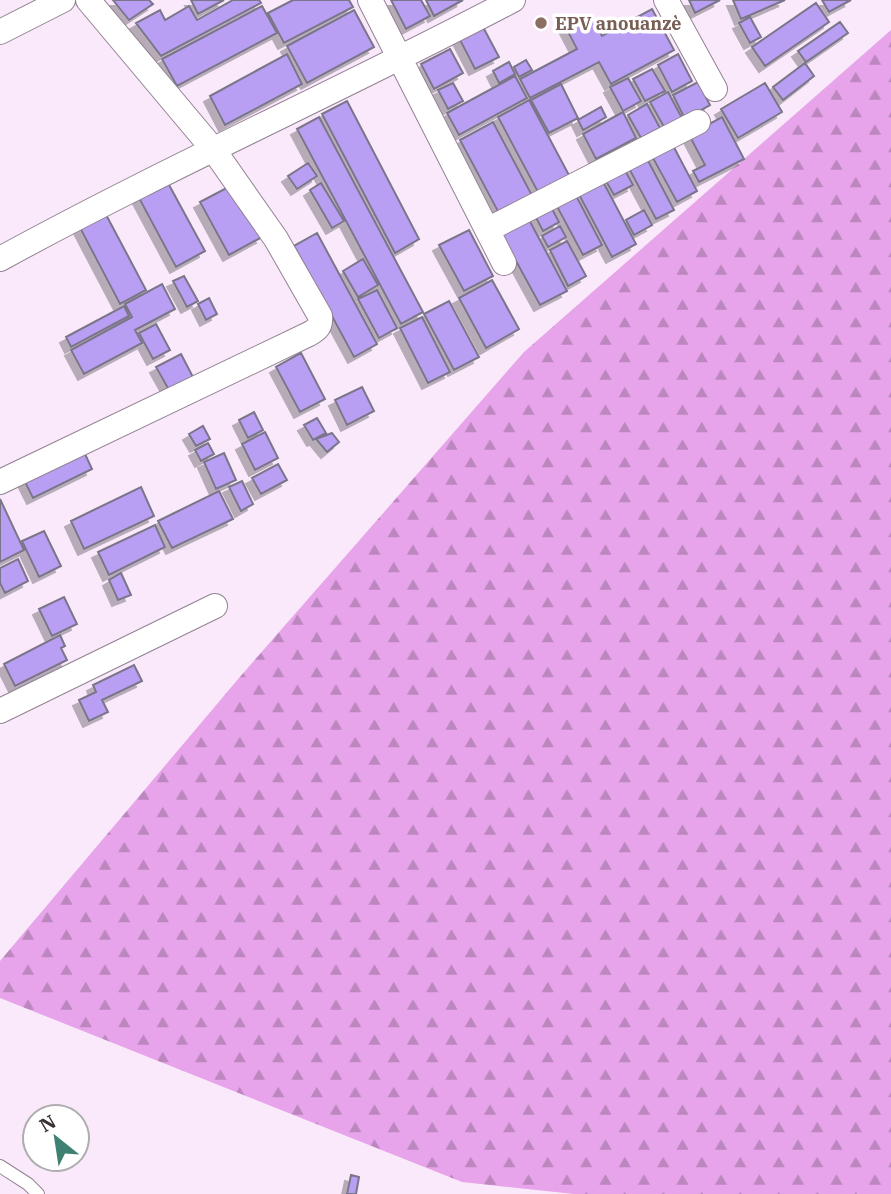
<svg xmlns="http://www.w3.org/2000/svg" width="891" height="1194" viewBox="0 0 891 1194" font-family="'IBM Plex Serif',serif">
  <defs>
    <pattern id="forest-firs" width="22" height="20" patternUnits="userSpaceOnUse" patternTransform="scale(1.75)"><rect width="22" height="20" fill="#e7a4ea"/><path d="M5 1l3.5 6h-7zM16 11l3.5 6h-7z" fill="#bc86bf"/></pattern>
    <filter id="shadow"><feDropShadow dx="-6" dy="6" stdDeviation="0" flood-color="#0004"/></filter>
  </defs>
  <rect width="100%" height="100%" fill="#fae9fb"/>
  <!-- forest -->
  <path fill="url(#forest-firs)" d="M 891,30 L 891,1194 L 574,1194 L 462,1182 L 0,998 L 0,961 L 239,678 L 524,352 Z"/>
  <!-- building -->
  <path fill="#b89ff3" stroke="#7a7588" stroke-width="2" filter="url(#shadow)" d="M 113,0 L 149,0 L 153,4 L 129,20 Z
    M 191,0 L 224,0 L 198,14 Z
    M 233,0 L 259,0 L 261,3 L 161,56 L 136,23 L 160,10 L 165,20 L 189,6 L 197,20 Z
    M 293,0 L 349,0 L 353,7 L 284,43 L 268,13 Z
    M 391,0 L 421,0 L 430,16 L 406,29 Z
    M 426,0 L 463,0 L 434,16 Z
    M 689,0 L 720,0 L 695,13 Z
    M 733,0 L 785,0 L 741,19 Z
    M 822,0 L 851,0 L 829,12 Z
    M 816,3 L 829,22 L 765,66 L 752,47 Z
    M 262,6 L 277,33 L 177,86 L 162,59 Z
    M 652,9 L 674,50 L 611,84 L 599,62 L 530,98 L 520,79 L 577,49 L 566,28 L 590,15 L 602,36 Z
    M 354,10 L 374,47 L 307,83 L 287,46 Z
    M 750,17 L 761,37 L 750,43 L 739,23 Z
    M 840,22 L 848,33 L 806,62 L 798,51 Z
    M 483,27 L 499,57 L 475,69 L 460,40 Z
    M 450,49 L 463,73 L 434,89 L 421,64 Z
    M 287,54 L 302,84 L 225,125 L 210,96 Z
    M 678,54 L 692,81 L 672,92 L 658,65 Z
    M 526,60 L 532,70 L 519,77 L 514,67 Z
    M 509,62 L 515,74 L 499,83 L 493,71 Z
    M 805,63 L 814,76 L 783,100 L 773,87 Z
    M 652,69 L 665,91 L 645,101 L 633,79 Z
    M 515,76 L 527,98 L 459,135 L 447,113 Z
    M 628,78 L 641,101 L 623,111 L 610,87 Z
    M 698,82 L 710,105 L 685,119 L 673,95 Z
    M 453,83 L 463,101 L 448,109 L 438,90 Z
    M 765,83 L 782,112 L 738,138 L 721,109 Z
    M 561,84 L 578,118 L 549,133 L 531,100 Z
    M 668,92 L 682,118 L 664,127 L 650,102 Z
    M 529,100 L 570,177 L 539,194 L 498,117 Z
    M 347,101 L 419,239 L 395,253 L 322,114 Z
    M 647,104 L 660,128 L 641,138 L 628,115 Z
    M 601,107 L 606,117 L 583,130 L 578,120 Z
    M 623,112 L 636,138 L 596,159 L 583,134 Z
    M 319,117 L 423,312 L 401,324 L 297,129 Z
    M 722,117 L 744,159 L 699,182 L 693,171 L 705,165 L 689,135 Z
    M 493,122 L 535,201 L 502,219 L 460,140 Z
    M 669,138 L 697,191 L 677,202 L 648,149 Z
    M 643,151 L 674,210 L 656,219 L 625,161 Z
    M 308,163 L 317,176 L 297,189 L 288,176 Z
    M 621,163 L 633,185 L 614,195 L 602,174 Z
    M 599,174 L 636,244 L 612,257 L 575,187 Z
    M 168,183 L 205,251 L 176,267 L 139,198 Z
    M 321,183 L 344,221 L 332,228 L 310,190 Z
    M 234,184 L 262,237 L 229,255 L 200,202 Z
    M 572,188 L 602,245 L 583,255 L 553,199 Z
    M 547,199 L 559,222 L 543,231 L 531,208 Z
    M 103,209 L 146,290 L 120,304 L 77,222 Z
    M 644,210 L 652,225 L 634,235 L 626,220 Z
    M 526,214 L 567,291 L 540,305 L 498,228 Z
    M 560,226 L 566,237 L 548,247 L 542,236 Z
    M 469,230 L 493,276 L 464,291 L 439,245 Z
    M 317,233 L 377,344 L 354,357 L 294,246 Z
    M 567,241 L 586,276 L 568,286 L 550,250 Z
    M 363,259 L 378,285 L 358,297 L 343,271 Z
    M 184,276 L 198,301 L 187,307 L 173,281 Z
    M 492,280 L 519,329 L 486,348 L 459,298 Z
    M 162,284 L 175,309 L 135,330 L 142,343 L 84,374 L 71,350 L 132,317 L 125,304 Z
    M 377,290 L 397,328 L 379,338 L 358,299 Z
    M 209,298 L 217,314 L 206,320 L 198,304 Z
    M 449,301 L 479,357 L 454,370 L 424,314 Z
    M 124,306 L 129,316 L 71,347 L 66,337 Z
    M 422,317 L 450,372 L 428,383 L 400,328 Z
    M 156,324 L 170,350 L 153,359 L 139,333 Z
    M 301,353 L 325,399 L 300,412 L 276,367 Z
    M 181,354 L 194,379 L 170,392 L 156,367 Z
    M 362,387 L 374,411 L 347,425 L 335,400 Z
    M 254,412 L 263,430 L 248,438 L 239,420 Z
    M 317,418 L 326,433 L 313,440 L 304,425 Z
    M 203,426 L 210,439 L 196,446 L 189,434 Z
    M 265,432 L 278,458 L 255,470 L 242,444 Z
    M 332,433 L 339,442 L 327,452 L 316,439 Z
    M 208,443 L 214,454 L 201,461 L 195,450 Z
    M 224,453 L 236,480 L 216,489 L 204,462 Z
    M 85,454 L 92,469 L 33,498 L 25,482 Z
    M 278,464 L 287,480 L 261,494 L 252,478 Z
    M 242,481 L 253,504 L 241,511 L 229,487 Z
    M 141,487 L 154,516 L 84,549 L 71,521 Z
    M 219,491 L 233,519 L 172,548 L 158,521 Z
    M 0,499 L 24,550 L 0,562 Z
    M 155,525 L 165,547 L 109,575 L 98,552 Z
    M 44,531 L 61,566 L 39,577 L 22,541 Z
    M 18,559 L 28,581 L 5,593 L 0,583 L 0,568 Z
    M 121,573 L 131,595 L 118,600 L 109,580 Z
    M 64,597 L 77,624 L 52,636 L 39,609 Z
    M 60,635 L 65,646 L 61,648 L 67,660 L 15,686 L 4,664 Z
    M 134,665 L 142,681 L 102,700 L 108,712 L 89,721 L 79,700 L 96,692 L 93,685 Z
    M 351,1175 L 359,1177 L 356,1194 L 347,1194 Z"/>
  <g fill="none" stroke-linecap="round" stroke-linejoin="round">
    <!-- service casing -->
    <g stroke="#928292" stroke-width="14">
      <path id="service" d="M 0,1166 L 28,1184 L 38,1194"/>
    </g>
    <!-- minor casing -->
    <g stroke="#928292" stroke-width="26">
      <path id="minor" d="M 370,0 L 504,263
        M 666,0 L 715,89
        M 0,32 L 63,0
        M 487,230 L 698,122
        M 0,259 C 168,167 344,89 513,0
        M 0,482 L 309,334 C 318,329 321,326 320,316 L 276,239 L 213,149 L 88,0
        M 0,711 L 215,606"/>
    </g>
    <!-- service -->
    <use href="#service" stroke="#fff" stroke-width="12"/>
    <!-- minor -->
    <use href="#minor" stroke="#fff" stroke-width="24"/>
  </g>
  <!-- markers -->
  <circle fill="#8d6e63" stroke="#fff" stroke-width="2.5" cx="541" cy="23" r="7"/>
  <g text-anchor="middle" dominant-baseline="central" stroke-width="7" stroke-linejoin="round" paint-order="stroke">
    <!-- education labels -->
    <g font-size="18" font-weight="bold" fill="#785e54" stroke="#fff" text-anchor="start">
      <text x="555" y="23">EPV anouanzè</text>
    </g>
  </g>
  <!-- north arrow -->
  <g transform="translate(56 1138) rotate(330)"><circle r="33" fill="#ffffff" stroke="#b0adb0" stroke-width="2"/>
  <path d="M0-5L12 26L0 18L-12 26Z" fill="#3e8072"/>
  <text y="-10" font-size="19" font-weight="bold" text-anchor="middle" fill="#393339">N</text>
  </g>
</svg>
